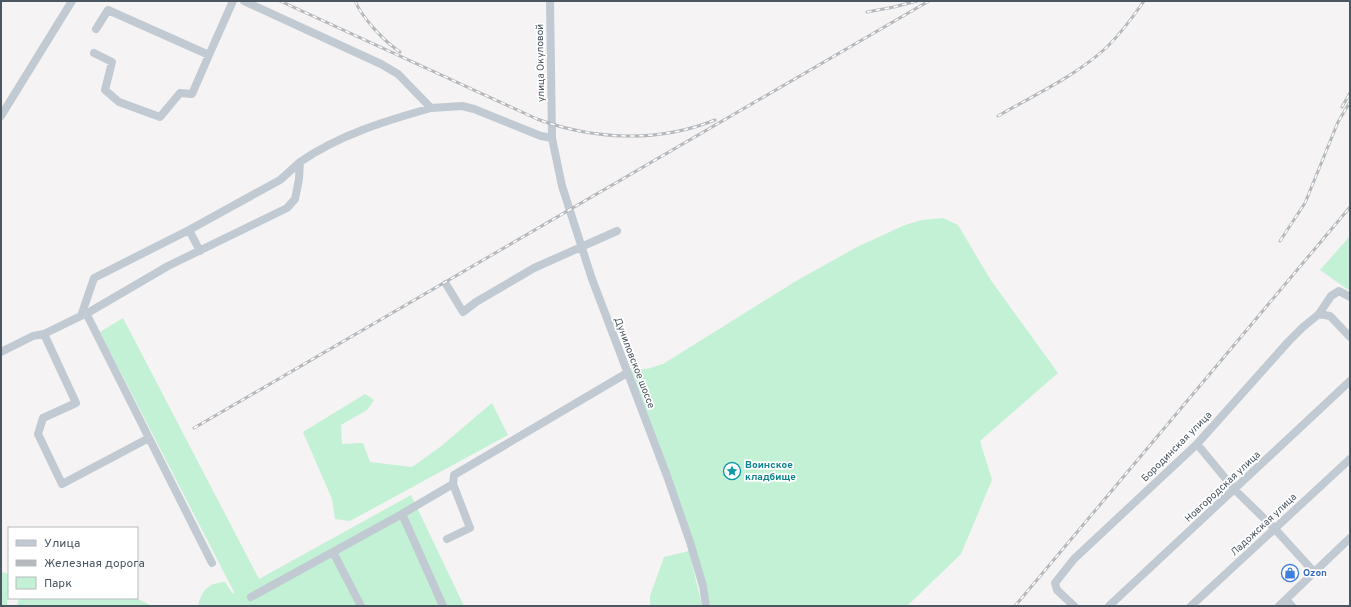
<svg xmlns="http://www.w3.org/2000/svg" width="1351" height="607" viewBox="0 0 1351 607" font-family="Overpass,sans-serif">
  <rect width="100%" height="100%" fill="#f5f3f3"/>
  <!-- green -->
  <path fill="#c3f1d5" d="M 943,218 L 958,225 L 990,279 L 1058,373 L 980,441 L 992,480 L 961,554 L 907,606 L 709,606 L 707,586 L 661,454 L 628,368 L 647,369 L 663,364 L 796,281 L 857,247 L 905,225 L 922,220 Z
    M 1350,236 L 1350,291 L 1320,270 Z
    M 123,318 L 259,579 L 411,495 L 464,606 L 198,606 C 202,590 208,583 225,582 L 233,594 L 234,592 L 100,332 Z
    M 365,394 L 374,400 L 367,410 L 341,425 L 342,444 L 363,443 L 370,462 L 412,467 L 440,447 L 492,403 L 508,435 L 350,521 L 335,519 L 332,499 L 303,432 Z
    M 689,551 L 702,606 L 650,606 L 650,596 L 664,557 Z
    M 1,572 L 9,574 L 7,606 L 1,606 Z
    M 19,598 L 136,598 L 152,606 L 17,606 Z"/>
  <g fill="none" stroke-linecap="round" stroke-linejoin="round">
    <!-- minor -->
    <path stroke="#c1cad2" stroke-width="8" d="M 244,1 L 381,64 L 398,74 L 431,108 L 462,106 L 474,109 L 541,136 L 552,138
      M 550,1 L 552,138 L 562,186 L 592,279 L 667,476 L 690,542 L 703,586 L 706,606
      M 96,29 L 108,10 L 209,55 L 233,1
      M 94,53 L 112,62 L 105,90 L 119,102 L 160,117 L 180,93 L 192,94 L 209,55
      M 1,116 L 72,1
      M 200,251 L 189,230 L 280,180 L 300,162
      M 446,284 L 463,312 L 476,302 L 534,268 L 617,231
      M 1319,314 L 1330,316 L 1350,337
      M 81,316 L 94,278 L 189,230
      M 44,334 L 76,403 L 43,418 L 38,434 L 62,484 L 149,438 L 86,313
      M 1,352 L 33,336 L 44,334 L 91,311 L 168,266 L 287,208 L 295,199 L 299,179 L 300,162 C 339,135 385,121 431,108
      M 149,438 L 212,563
      M 1197,444 L 1235,490 L 1275,529 L 1314,572
      M 447,539 L 470,528 L 453,484 L 454,475 L 627,373
      M 333,552 L 361,606
      M 251,597 L 402,514
      M 1286,600 L 1292,606
      M 443,606 L 402,514 L 453,484
      M 1074,606 L 1057,590 L 1055,583 L 1074,559 L 1197,444 L 1288,342 L 1303,327 L 1319,314 L 1331,296 L 1339,291 L 1350,297
      M 1109,606 L 1350,381
      M 1191,606 L 1350,459
      M 1279,606 L 1350,538"/>
    <!-- rail casing -->
    <g stroke="#b5b8bd" stroke-width="3">
      <path id="rail" d="M 280,1 L 537,119 C 594,140 658,143 715,120
        M 355,1 C 363,19 384,41 400,52
        M 867,12 L 894,7 L 917,1
        M 1342,107 L 1350,93
        M 998,116 C 1034,95 1076,76 1107,47 C 1121,33 1133,17 1144,1
        M 1280,241 L 1305,203 L 1338,122 L 1350,102
        M 194,428 L 929,1
        M 1015,606 L 1350,207"/>
    </g>
    <!-- rail -->
    <use href="#rail" stroke="#fff" stroke-width="1.5" stroke-dasharray="4.5" stroke-linecap="butt"/>
  </g>
  <!-- icons -->
  <defs>
    <g id="sight-ring" transform="scale(0.9)"><circle r="9.5" fill="#fff" stroke="#0f9aa8" stroke-width="1.5"/><path d="M0-6L1.8-2.2L6-1.7L2.9 1.2L3.7 5.4L0 3.3L-3.7 5.4L-2.9 1.2L-6-1.7L-1.8-2.2Z" fill="#0f9aa8"/></g>
    <g id="shop-ring" transform="scale(0.9)"><circle r="9.5" fill="#fff" stroke="#3f7fe0" stroke-width="1.5"/><path d="M-5-2.5h2.3a2.7 3.5 0 0 1 5.4 0H5L5.5 6h-11ZM-1.5-2.5h3a1.5 2.3 0 0 0-3 0Z" fill="#3f7fe0"/></g>
  </defs>
  <g fill-rule="evenodd">
    <use href="#sight-ring" x="732" y="471"/>
    <use href="#shop-ring" x="1290" y="573"/>
  </g>
  <g text-anchor="middle" dominant-baseline="central" stroke-width="3.5" stroke-linejoin="round" paint-order="stroke">
    <!-- street labels -->
    <g font-size="10" fill="#4a5661" stroke="#fff">
      <text transform="translate(541 63) rotate(-91)">улица Окуловой</text>
      <text transform="translate(634 363) rotate(69)">Дуниловское шоссе</text>
      <text transform="translate(1177 447) rotate(-45)">Бородинская улица</text>
      <text transform="translate(1223 487) rotate(-43)">Новгородская улица</text>
      <text transform="translate(1264 525) rotate(-43)">Ладожская улица</text>
    </g>
    <!-- culture labels -->
    <g font-size="10" font-weight="bold" fill="#0d838f" stroke="#fff" text-anchor="start">
      <text x="745" y="465">Воинское<tspan x="745" dy="12">кладбище</tspan></text>
    </g>
    <!-- shop labels -->
    <g font-size="10" font-weight="bold" fill="#366cbe" stroke="#fff" text-anchor="start">
      <text x="1303" y="573">Ozon</text>
    </g>
  </g>
  <!-- border -->
  <rect width="1351" height="607" fill="none" stroke="#4a5661" stroke-width="4"/>
  <!-- legend -->
  <rect x="8" y="527" width="130" height="72" fill="#ffffff" stroke="#b7bbc0"/>
  <rect x="16" y="540" width="20" height="6" fill="#c1cad2" stroke="#b7bbc0"/>
  <text x="44" y="547" font-size="12" fill="#4a5661">Улица</text>
  <rect x="16" y="560" width="20" height="6" fill="#b5b8bd" stroke="#b7bbc0"/>
  <text x="44" y="567" font-size="12" fill="#4a5661">Железная дорога</text>
  <rect x="16" y="577" width="20" height="12" fill="#c3f1d5" stroke="#b7bbc0"/>
  <text x="44" y="587" font-size="12" fill="#4a5661">Парк</text>
</svg>
